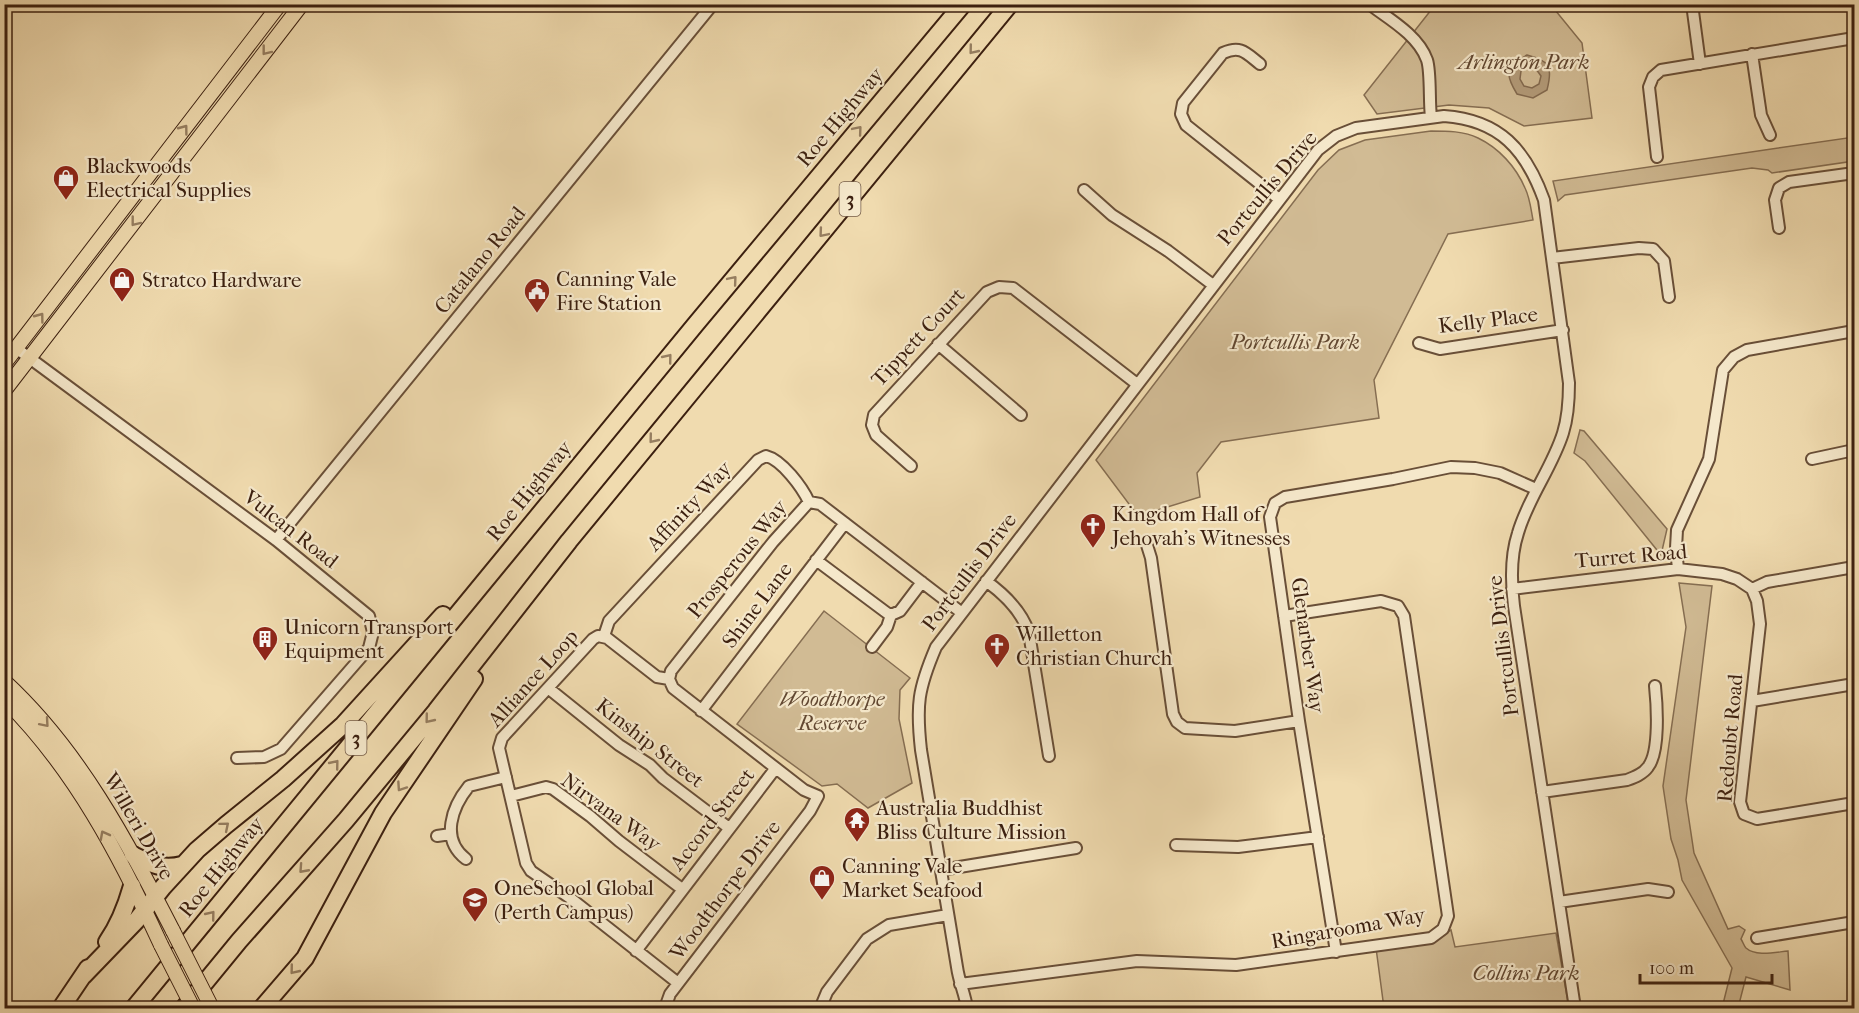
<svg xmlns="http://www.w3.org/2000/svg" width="1859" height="1013" viewBox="0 0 1859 1013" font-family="'IM FELL French Canon',serif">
  <rect width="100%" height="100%" fill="#f0dbaf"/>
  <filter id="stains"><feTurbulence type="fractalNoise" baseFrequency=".00333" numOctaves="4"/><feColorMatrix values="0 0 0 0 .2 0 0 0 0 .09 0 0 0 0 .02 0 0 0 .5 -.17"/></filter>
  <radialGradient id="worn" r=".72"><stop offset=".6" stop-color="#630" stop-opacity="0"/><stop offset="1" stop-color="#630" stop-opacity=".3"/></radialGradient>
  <!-- green -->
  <path fill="#d1bb94" stroke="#866e52" stroke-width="1.5" d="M 1435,5 L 1551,5 L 1582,43 L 1592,118 L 1524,126 L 1489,108 L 1449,105 L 1377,114 L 1364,95 Z
    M 1431,131 C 1447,131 1464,131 1478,138 C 1499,148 1516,167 1525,188 C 1530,198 1531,210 1533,220 L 1448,234 L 1374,380 L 1379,418 L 1221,442 L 1197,473 L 1200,497 L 1138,516 L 1096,460 L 1318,170 L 1339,150 L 1365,140 Z
    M 1854,137 L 1854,161 L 1772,173 L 1768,170 L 1752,168 L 1565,195 L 1558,201 L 1553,181 Z
    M 1580,430 L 1584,431 L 1667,529 L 1661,555 L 1585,461 L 1574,453 Z
    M 1679,583 L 1712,586 L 1686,800 L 1694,853 L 1728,929 L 1739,926 L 1745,930 L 1741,939 C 1743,942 1744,946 1746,948 C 1756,957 1776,952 1788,951 L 1790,990 L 1746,977 L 1738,1008 L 1722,1008 L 1732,968 L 1682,880 L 1678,860 L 1671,839 L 1663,786 L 1686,627 Z
    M 824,611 L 910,678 L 900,690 L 899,719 L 912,783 L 868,808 L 837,784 L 822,786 L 737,724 Z
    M 1451,930 L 1455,947 L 1556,933 L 1569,1008 L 1384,1008 L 1376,948 L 1432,941 Z"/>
  <!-- water -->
  <path fill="#b39b79" stroke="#836a4f" stroke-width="1.5" fill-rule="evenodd" d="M 1527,55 C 1550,61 1553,66 1547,90 L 1533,98 L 1517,94 C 1504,73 1506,67 1527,55 ZM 1529,67 L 1536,69 L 1541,76 L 1539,84 L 1532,88 L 1524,86 L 1520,79 L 1521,71 Z"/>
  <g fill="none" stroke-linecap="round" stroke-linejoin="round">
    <!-- minor casing -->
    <g stroke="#694f38" stroke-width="14">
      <path id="minor" d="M 1369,4 C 1389,19 1418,35 1427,60 C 1431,72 1429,103 1431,117
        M 1692,4 L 1700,64
        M 1752,54 L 1761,115 L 1770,135
        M 1260,64 C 1246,53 1241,45 1223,53 L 1183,103 L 1181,114 L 1186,125 L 1279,199
        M 1657,157 L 1649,87 L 1653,77 L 1661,70 L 1854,38
        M 1084,190 L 1112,215 L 1168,251 L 1213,285
        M 1779,228 L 1775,200 L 1779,188 L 1789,182 L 1854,173
        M 1552,258 L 1639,248 L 1653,249 L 1664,261 L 1669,297
        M 1419,343 L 1440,349 L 1563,330
        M 938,344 L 1021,415
        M 16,348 L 276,540 L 369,616 L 373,632 L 369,648 L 281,749 L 264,757 L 237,758
        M 1812,459 L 1854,450
        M 911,466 L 876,435 L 872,425 L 874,415 L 987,292 L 999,287 L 1013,288 L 1137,384
        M 276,540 L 713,4
        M 1146,542 L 1151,558 L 1173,714 L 1177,722 L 1185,728 L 1235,731 L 1299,721
        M 816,560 L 887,613 L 891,615
        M 1678,569 L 1676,548 L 1677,530 L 1709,459 L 1723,370 L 1734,357 L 1747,350 L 1854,331
        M 986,581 C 1004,594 1022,612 1029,633 L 1049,756
        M 1512,589 L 1678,569 L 1722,574 L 1737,579 L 1752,589 L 1767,582 L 1854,567
        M 1752,589 L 1757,601 L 1760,624 L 1740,802 L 1744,814 L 1757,819 L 1854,803
        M 604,636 L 609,621 L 758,460 L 766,456 C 782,460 802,487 809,502
        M 872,647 L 887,627 L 891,615 L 900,611 L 922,582
        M 669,679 L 671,671 L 773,542 L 809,502 L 820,504 L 962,613
        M 548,688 L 619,745 L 650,765 L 663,778 L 729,828
        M 1752,701 L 1854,684
        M 701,711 L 845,523
        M 1542,792 L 1627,780 C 1635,777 1643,774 1648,767 C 1660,752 1657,705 1655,686
        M 511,796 L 546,787 L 553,789 L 590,816 L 619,841 L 682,889
        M 437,836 L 451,834
        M 1176,845 L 1238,847 L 1318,837
        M 466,859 C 440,839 452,807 469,786 L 506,777
        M 941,870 L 1076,848
        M 1559,902 L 1648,889 L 1668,892
        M 1757,938 L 1854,922
        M 636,951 L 775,769
        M 1336,952 L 1299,721 L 1270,517 L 1275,503 L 1285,497 L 1393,479 L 1451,467 L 1475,468 L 1500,473 L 1536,489
        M 960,984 L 1137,961 L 1236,965 L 1431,938 L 1443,929 L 1448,916 L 1404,616 L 1398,606 L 1381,601 L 1284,616
        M 665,1008 L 670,994 L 810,811 L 818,796 L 804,790 L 673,688 L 669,679 L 657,677 L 607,638 L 598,636 L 593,639 L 502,738 L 499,748 L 526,863 L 531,871 L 570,898 L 678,983
        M 823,1008 L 822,1004 L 827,992 L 867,939 L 889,925 L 948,915
        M 967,1008 C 965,994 959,982 957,967 L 921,750 C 916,705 918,689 936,647 L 1318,150 L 1336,136 L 1356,128 L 1444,116 C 1500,120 1526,150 1544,200 L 1569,383 C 1569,400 1568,417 1563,433 C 1552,468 1528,498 1518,533 C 1510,557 1511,582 1514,606 L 1575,1008"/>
    </g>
    <!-- major casing -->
    <g stroke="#3c2010" stroke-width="16">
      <path id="major" d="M 4,364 L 280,4
        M 4,391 L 302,4
        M 4,681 C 80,751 126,840 173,931
        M 4,699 C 74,768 120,856 161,945"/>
    </g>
    <!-- highway casing -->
    <g stroke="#3c2010" stroke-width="20">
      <path id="highway" d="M 133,855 C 151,864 162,870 182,865
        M 107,942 C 119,925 126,907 132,886
        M 83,976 L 136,921 L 163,887 L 197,850 L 226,825 L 283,779 L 343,725 L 443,615
        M 61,1008 L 88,968
        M 134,1008 L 695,325 L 963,4
        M 184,1008 L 239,941 L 346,820 L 436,711 L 569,541 L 1010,4
        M 262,1008 L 305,958 L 383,813 L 474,679"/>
    </g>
    <!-- minor -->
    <use href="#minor" stroke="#f5e8cb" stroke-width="10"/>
    <!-- major -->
    <use href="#major" stroke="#f0dbaf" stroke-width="14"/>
    <!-- highway -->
    <use href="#highway" stroke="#f0dbaf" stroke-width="16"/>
    <!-- major-bridge casing -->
    <g stroke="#3c2010" stroke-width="16" stroke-linecap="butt">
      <path id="major-bridge" d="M 173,931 L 212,1008
        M 161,945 L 193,1008"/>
    </g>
    <!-- major-bridge -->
    <use href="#major-bridge" stroke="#f0dbaf" stroke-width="14"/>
  </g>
  <!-- one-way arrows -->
  <defs><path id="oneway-chevron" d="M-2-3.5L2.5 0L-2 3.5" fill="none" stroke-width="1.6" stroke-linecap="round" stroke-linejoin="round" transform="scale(1.5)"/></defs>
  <g stroke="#967e60">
    <use href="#oneway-chevron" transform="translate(973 50) rotate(129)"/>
    <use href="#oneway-chevron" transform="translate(266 51) rotate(128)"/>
    <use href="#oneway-chevron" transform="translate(184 129) rotate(-53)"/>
    <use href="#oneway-chevron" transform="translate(858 130) rotate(-50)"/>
    <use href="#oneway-chevron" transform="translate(135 222) rotate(128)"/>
    <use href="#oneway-chevron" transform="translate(823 233) rotate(130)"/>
    <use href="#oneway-chevron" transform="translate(733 280) rotate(-50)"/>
    <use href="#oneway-chevron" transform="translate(40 317) rotate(-53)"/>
    <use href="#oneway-chevron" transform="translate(668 358) rotate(-51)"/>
    <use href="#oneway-chevron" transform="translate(653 439) rotate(129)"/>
    <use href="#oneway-chevron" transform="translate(429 719) rotate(129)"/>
    <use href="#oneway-chevron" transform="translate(45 723) rotate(49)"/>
    <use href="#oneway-chevron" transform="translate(335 764) rotate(-51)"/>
    <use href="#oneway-chevron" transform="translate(401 787) rotate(124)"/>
    <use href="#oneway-chevron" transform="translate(225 826) rotate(-40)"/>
    <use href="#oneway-chevron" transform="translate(104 835) rotate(-118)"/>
    <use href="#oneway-chevron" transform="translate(303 869) rotate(132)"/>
    <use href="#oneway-chevron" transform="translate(211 915) rotate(-51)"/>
    <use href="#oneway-chevron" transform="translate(294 970) rotate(129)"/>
  </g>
  <!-- icons -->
  <defs>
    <g id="shop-pin" transform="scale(1.35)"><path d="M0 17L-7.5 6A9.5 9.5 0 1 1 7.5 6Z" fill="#8f2418" stroke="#f5e8cb"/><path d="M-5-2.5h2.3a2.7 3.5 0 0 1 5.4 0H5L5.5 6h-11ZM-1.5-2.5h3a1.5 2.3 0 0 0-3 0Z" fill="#fff"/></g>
    <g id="civic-pin" transform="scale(1.35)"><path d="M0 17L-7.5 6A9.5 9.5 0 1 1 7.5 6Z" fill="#8f2418" stroke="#f5e8cb"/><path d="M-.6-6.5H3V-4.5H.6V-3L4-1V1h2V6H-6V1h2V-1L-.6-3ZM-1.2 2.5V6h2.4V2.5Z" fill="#fff"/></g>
    <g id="church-pin" transform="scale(1.35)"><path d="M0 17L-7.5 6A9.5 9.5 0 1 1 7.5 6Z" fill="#8f2418" stroke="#f5e8cb"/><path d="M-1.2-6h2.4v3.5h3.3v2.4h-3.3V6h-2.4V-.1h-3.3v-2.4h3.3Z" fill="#fff"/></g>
    <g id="building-pin" transform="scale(1.35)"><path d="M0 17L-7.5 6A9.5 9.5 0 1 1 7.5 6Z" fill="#8f2418" stroke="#f5e8cb"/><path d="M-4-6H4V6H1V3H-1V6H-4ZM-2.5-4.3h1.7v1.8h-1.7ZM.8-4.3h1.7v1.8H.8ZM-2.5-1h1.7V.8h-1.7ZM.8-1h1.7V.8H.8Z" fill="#fff"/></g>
    <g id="temple-pin" transform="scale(1.35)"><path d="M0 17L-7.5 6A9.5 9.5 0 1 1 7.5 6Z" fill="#8f2418" stroke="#f5e8cb"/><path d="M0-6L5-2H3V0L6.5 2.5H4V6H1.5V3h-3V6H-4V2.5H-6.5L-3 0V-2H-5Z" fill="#fff"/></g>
    <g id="school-pin" transform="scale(1.35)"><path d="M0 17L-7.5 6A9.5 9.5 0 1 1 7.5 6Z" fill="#8f2418" stroke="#f5e8cb"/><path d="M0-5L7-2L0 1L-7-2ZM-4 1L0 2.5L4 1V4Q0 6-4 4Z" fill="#fff"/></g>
  </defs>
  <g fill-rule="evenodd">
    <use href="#shop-pin" x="66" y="178"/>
    <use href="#shop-pin" x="122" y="280"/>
    <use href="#civic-pin" x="537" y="291"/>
    <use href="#church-pin" x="1093" y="526"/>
    <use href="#building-pin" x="265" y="639"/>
    <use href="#church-pin" x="997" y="646"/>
    <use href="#temple-pin" x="857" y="820"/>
    <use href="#shop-pin" x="822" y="878"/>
    <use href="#school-pin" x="475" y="900"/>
  </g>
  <g text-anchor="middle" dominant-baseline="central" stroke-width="4.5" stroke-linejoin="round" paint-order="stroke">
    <!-- shield labels -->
    <g fill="#f5e8cb" stroke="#745c48" stroke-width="1.5">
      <rect x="839.5" y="182" width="21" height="34" rx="4.5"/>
      <rect x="345.5" y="721" width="21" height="34" rx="4.5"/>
    </g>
    <g font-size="20" font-weight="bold" fill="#3c2010">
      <text x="850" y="199">3</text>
      <text x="356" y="738">3</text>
    </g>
    <!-- park labels -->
    <g font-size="21" font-style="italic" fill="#614731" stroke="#f5e8cb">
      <text x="1524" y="62">Arlington Park</text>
      <text x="1295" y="342">Portcullis Park</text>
      <text x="832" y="699">Woodthorpe<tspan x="832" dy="24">Reserve</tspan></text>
      <text x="1526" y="973">Collins Park</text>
    </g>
    <!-- street labels -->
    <g font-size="21" fill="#3c2010" stroke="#f5e8cb">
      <text transform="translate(840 117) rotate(-50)">Roe Highway</text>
      <text transform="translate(1267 188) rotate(-50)">Portcullis Drive</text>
      <text transform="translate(480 260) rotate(-51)">Catalano Road</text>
      <text transform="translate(1488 320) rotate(-7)">Kelly Place</text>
      <text transform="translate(918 337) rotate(-47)">Tippett Court</text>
      <text transform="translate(529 491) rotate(-51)">Roe Highway</text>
      <text transform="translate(689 506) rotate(-47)">Affinity Way</text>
      <text transform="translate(291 529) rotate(38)">Vulcan Road</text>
      <text transform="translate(1631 556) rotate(-5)">Turret Road</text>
      <text transform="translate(737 559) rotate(-51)">Prosperous Way</text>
      <text transform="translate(969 572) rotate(-53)">Portcullis Drive</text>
      <text transform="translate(757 605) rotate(-53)">Shine Lane</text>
      <text transform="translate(1308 645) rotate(82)">Glenarber Way</text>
      <text transform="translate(1503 646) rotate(-97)">Portcullis Drive</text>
      <text transform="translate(533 678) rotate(-48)">Alliance Loop</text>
      <text transform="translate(1730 738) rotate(-85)">Redoubt Road</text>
      <text transform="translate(650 743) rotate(38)">Kinship Street</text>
      <text transform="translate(611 812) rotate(36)">Nirvana Way</text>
      <text transform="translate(712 819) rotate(-52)">Accord Street</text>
      <text transform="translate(139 826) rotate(60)">Willeri Drive</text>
      <text transform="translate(221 867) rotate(-51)">Roe Highway</text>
      <text transform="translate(725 890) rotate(-53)">Woodthorpe Drive</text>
      <text transform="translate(1348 928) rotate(-10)">Ringarooma Way</text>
    </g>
    <!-- poi labels -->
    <g font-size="21" fill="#3c2010" stroke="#f5e8cb" text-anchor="start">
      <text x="86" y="166">Blackwoods<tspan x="86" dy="24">Electrical Supplies</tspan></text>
      <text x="556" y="279">Canning Vale<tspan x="556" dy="24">Fire Station</tspan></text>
      <text x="142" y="280">Stratco Hardware</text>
      <text x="1112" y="514">Kingdom Hall of<tspan x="1112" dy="24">Jehovah's Witnesses</tspan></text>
      <text x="284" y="627">Unicorn Transport<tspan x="284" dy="24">Equipment</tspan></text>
      <text x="1016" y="634">Willetton<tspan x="1016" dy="24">Christian Church</tspan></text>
      <text x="876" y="808">Australia Buddhist<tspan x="876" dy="24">Bliss Culture Mission</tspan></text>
      <text x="842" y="866">Canning Vale<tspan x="842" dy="24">Market Seafood</tspan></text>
      <text x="494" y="888">OneSchool Global<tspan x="494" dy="24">(Perth Campus)</tspan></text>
    </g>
  </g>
  <!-- margin -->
  <rect width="1859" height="1013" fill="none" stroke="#f0dbaf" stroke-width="24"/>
  <rect x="6" y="6" width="1847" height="1001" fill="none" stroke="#3c2010" stroke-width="3"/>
  <rect x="12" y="12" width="1835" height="989" fill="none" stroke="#3c2010" stroke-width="1.5"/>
  <!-- scale -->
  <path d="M1640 974v9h132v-9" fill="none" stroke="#3c2010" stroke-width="3"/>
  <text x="1649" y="974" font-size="18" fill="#3c2010" stroke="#f5e8cb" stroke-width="4.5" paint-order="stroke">100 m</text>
  <rect width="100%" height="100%" filter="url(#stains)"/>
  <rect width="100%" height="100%" fill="url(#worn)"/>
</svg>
